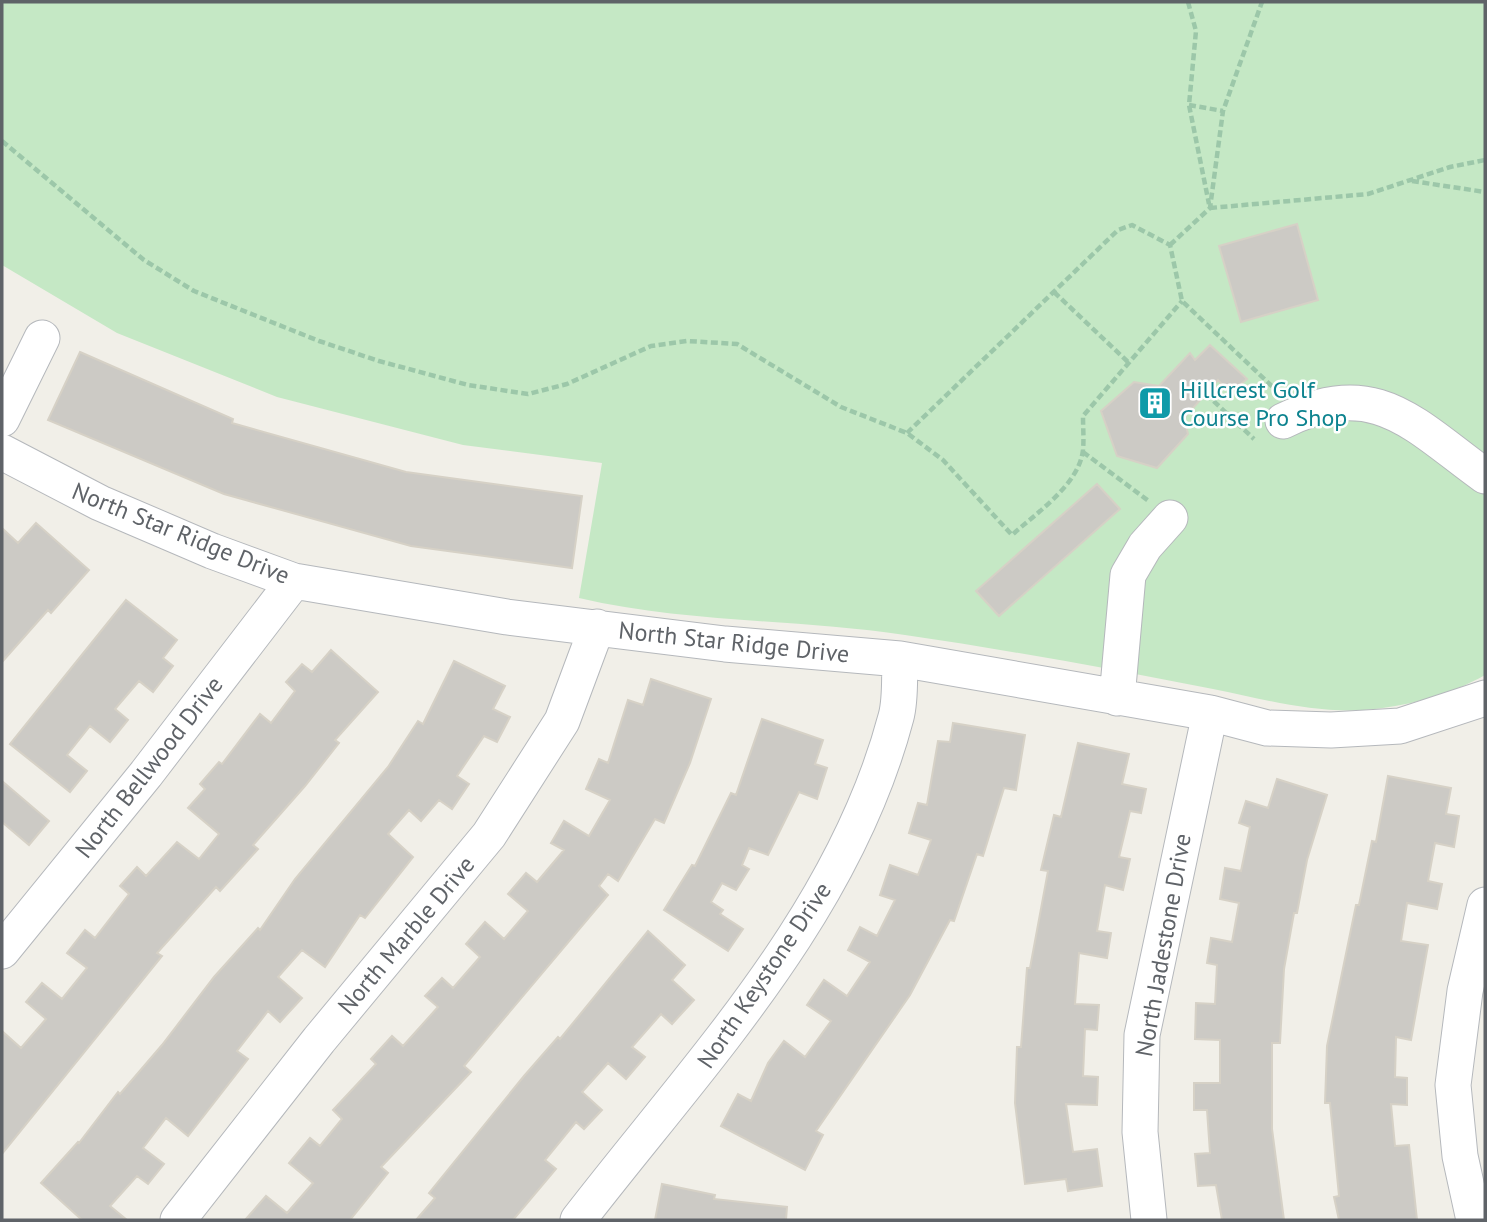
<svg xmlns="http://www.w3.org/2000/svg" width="1487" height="1222" viewBox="0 0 1487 1222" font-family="'PT Sans',sans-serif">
  <rect width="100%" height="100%" fill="#f1efe8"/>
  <!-- green -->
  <path fill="#c5e8c5" d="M 2,2 L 1485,2 L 1485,675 C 1450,695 1405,707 1364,710 C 1312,713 1263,699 1213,689 C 1111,669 1008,650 905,635 C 797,619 686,623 579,598 L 602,463 L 463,445 L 277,397 L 117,333 L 2,265 Z"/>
  <!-- building -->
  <path fill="#cccac5" stroke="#d6d1c6" stroke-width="2" d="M 1297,224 L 1318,300 L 1241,322 L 1219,246 Z
    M 1210,345 L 1247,379 L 1230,393 L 1218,380 L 1184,418 L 1188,434 L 1157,468 L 1117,456 L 1101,411 L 1134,382 L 1159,386 L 1190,353 L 1195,360 Z
    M 80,352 L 233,419 L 232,423 L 406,472 L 582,496 L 572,568 L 411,546 L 224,494 L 48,420 Z
    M 1097,484 L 1120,509 L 999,616 L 976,591 Z
    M 36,523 L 89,570 L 51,613 L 48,610 L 2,662 L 2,528 L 18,543 Z
    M 126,600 L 177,640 L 163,658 L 173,666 L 153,692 L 139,681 L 115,709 L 128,720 L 110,742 L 90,726 L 67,755 L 87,771 L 70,792 L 10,744 Z
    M 331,650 L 378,692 L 335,740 L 339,743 L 305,786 L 253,845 L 258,849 L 220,891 L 216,887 L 157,953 L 162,956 L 2,1154 L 2,1031 L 21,1048 L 46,1019 L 26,1002 L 42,983 L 62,999 L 87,968 L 67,953 L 85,930 L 95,938 L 129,894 L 120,886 L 137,867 L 146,876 L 177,842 L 199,859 L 219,834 L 188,808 L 205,789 L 200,784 L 219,762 L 222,764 L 260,714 L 271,723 L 295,691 L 286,682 L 302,664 L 312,672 Z
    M 454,661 L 505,686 L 493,709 L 510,717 L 497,742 L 484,736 L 457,776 L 469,784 L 452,809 L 439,800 L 421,821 L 409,810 L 388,834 L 413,857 L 365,918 L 360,915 L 325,967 L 302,950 L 278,977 L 302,998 L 280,1022 L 268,1011 L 237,1051 L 248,1059 L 188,1136 L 166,1118 L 143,1148 L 164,1164 L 148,1184 L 137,1176 L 110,1206 L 127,1220 L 82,1220 L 41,1183 L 78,1142 L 79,1143 L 118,1092 L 120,1094 L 162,1045 L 214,977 L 258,928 L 260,930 L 295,879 L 388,767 L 418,721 L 423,724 Z
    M 651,679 L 711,699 L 690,763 L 664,823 L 655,819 L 618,881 L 608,874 L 599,886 L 608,895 L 464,1066 L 471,1072 L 381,1167 L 388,1173 L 350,1220 L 245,1220 L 266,1196 L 287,1213 L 313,1183 L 289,1163 L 310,1138 L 320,1146 L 342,1119 L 333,1110 L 376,1064 L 371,1059 L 392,1036 L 403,1046 L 438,1007 L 425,996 L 442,978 L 453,988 L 480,957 L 466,944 L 485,922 L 504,939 L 528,911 L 508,894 L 526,873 L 537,882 L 564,850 L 551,843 L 564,821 L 589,836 L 610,800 L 586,789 L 599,759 L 608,763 L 628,700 L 643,705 Z
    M 762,719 L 823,740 L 815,764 L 827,768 L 817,799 L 799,792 L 768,855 L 749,848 L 742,865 L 749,869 L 736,890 L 722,883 L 711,902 L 723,910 L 720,914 L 743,929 L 728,951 L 664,910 L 692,865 L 695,866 L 731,793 L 736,795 Z
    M 953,723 L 1025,735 L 1016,790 L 1004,788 L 983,856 L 977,854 L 954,921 L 950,920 L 910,995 L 816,1131 L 823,1135 L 805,1170 L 721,1126 L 738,1094 L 751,1101 L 768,1063 L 784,1041 L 805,1057 L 831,1021 L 807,1005 L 824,980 L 847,996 L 870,962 L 848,950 L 860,927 L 877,936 L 895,900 L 880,895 L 890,865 L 918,875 L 931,840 L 909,833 L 918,803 L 927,805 L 938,741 L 950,742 Z
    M 1078,743 L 1129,754 L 1122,784 L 1146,789 L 1141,813 L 1130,811 L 1119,857 L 1130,859 L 1123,890 L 1105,885 L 1097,931 L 1111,933 L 1107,958 L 1079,953 L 1075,1004 L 1099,1005 L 1097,1030 L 1085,1029 L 1083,1076 L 1098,1077 L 1097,1105 L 1066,1104 L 1073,1152 L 1097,1149 L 1102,1186 L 1068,1191 L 1066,1179 L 1025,1184 L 1015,1103 L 1017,1047 L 1021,1047 L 1027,968 L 1030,968 L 1048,871 L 1041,870 L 1054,815 L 1061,817 Z
    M 1388,776 L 1451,788 L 1446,814 L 1459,816 L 1454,847 L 1435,843 L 1428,881 L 1442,884 L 1437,909 L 1407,903 L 1401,941 L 1428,945 L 1411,1040 L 1396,1037 L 1395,1077 L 1407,1078 L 1407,1105 L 1391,1104 L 1395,1146 L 1409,1145 L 1417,1220 L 1339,1220 L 1334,1197 L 1339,1196 L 1330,1103 L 1325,1103 L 1327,1046 L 1356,905 L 1359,905 L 1372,841 L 1376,842 Z
    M 1277,779 L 1327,795 L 1307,860 L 1297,913 L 1294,913 L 1284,969 L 1280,1043 L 1272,1043 L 1272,1129 L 1284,1220 L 1222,1220 L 1216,1185 L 1198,1186 L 1195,1154 L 1210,1153 L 1207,1110 L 1194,1110 L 1194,1083 L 1220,1083 L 1220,1040 L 1195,1039 L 1196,1003 L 1215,1004 L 1217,965 L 1207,963 L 1211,938 L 1232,942 L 1239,903 L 1220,899 L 1225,868 L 1241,871 L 1250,827 L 1239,823 L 1246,801 L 1268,808 Z
    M 2,781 L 49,821 L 29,845 L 2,822 Z
    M 648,931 L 685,965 L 672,980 L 694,1000 L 672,1024 L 661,1014 L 632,1047 L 645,1057 L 626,1079 L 608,1063 L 582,1092 L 602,1110 L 584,1129 L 576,1122 L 545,1160 L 556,1169 L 513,1220 L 416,1220 L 435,1198 L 429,1193 L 524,1076 L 558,1037 L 560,1039 Z
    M 662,1184 L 715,1195 L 714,1199 L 787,1207 L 786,1220 L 655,1220 Z"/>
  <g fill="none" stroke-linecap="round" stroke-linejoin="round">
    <!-- minor casing -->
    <g stroke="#b5b8bc" stroke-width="37">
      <path id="minor" d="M 2,419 L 42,338
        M 1283,421 C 1375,375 1413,424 1485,476
        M 2,452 L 100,503 L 212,551 L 294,581 L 507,617 L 725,644 L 900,659 L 1210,713 L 1267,728 L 1331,730 L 1400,726 L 1485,698
        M 1117,698 L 1128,575 L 1145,546 L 1170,518
        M 2,951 L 146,774 L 294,581
        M 178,1220 L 319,1040 L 489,835 L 562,721 L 597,627
        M 578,1220 C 699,1063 844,914 896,717 C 901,699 899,677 900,659
        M 1149,1220 L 1140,1132 L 1142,1035 L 1210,713
        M 1474,1220 L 1460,1156 L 1453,1085 L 1465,991 L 1485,905"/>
    </g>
    <!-- path -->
    <path stroke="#9cc7a9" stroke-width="4.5" stroke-dasharray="7 3.5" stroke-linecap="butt" d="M 1188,2 L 1196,31 L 1189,105 L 1209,204
      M 1189,105 L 1223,111
      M 2,141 L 144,260 L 194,291 L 319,341 L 379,361 L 468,385 L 528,394 L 567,384 L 651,346 L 687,341 L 737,344 L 841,407 L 907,433 L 943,460 L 1012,535 C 1036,513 1079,485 1083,450 C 1084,439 1083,427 1083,416 L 1182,301
      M 1412,181 L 1485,192
      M 1210,208 L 1368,194 L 1450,167 L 1485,160
      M 1170,245 L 1210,208 L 1223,111 L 1262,2
      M 1054,292 L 1128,362
      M 1206,394 L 1254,439
      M 907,433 L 1118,230 L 1132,225 L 1170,245 L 1182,301 L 1278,392
      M 1083,452 L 1150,502"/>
    <!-- minor -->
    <use href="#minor" stroke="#fff" stroke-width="35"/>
  </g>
  <!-- icons -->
  <defs>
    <g id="building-square" transform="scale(1.75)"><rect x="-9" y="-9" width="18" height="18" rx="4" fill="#0f9aa8" stroke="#fff"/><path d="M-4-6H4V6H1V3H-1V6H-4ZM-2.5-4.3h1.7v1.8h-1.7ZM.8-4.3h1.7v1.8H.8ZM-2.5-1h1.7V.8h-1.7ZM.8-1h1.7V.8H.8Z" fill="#fff"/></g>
  </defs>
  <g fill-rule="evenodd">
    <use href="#building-square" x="1155" y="403"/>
  </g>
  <g text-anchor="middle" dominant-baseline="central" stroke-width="5" stroke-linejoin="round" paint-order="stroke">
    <!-- culture labels -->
    <g font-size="24" fill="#0d838f" stroke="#fff" text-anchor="start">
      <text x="1180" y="389">Hillcrest Golf<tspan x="1180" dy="28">Course Pro Shop</tspan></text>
    </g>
    <!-- street labels -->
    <g font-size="24" fill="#5f6368" stroke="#fff">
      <text transform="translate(181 533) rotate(22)">North Star Ridge Drive</text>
      <text transform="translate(734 642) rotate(6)">North Star Ridge Drive</text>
      <text transform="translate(149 767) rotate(-52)">North Bellwood Drive</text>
      <text transform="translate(406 935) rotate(-50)">North Marble Drive</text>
      <text transform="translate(1163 945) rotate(-80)">North Jadestone Drive</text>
      <text transform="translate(764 975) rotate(-56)">North Keystone Drive</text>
    </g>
  </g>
  <!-- border -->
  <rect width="1487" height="1222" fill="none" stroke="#5f6368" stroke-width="7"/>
</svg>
